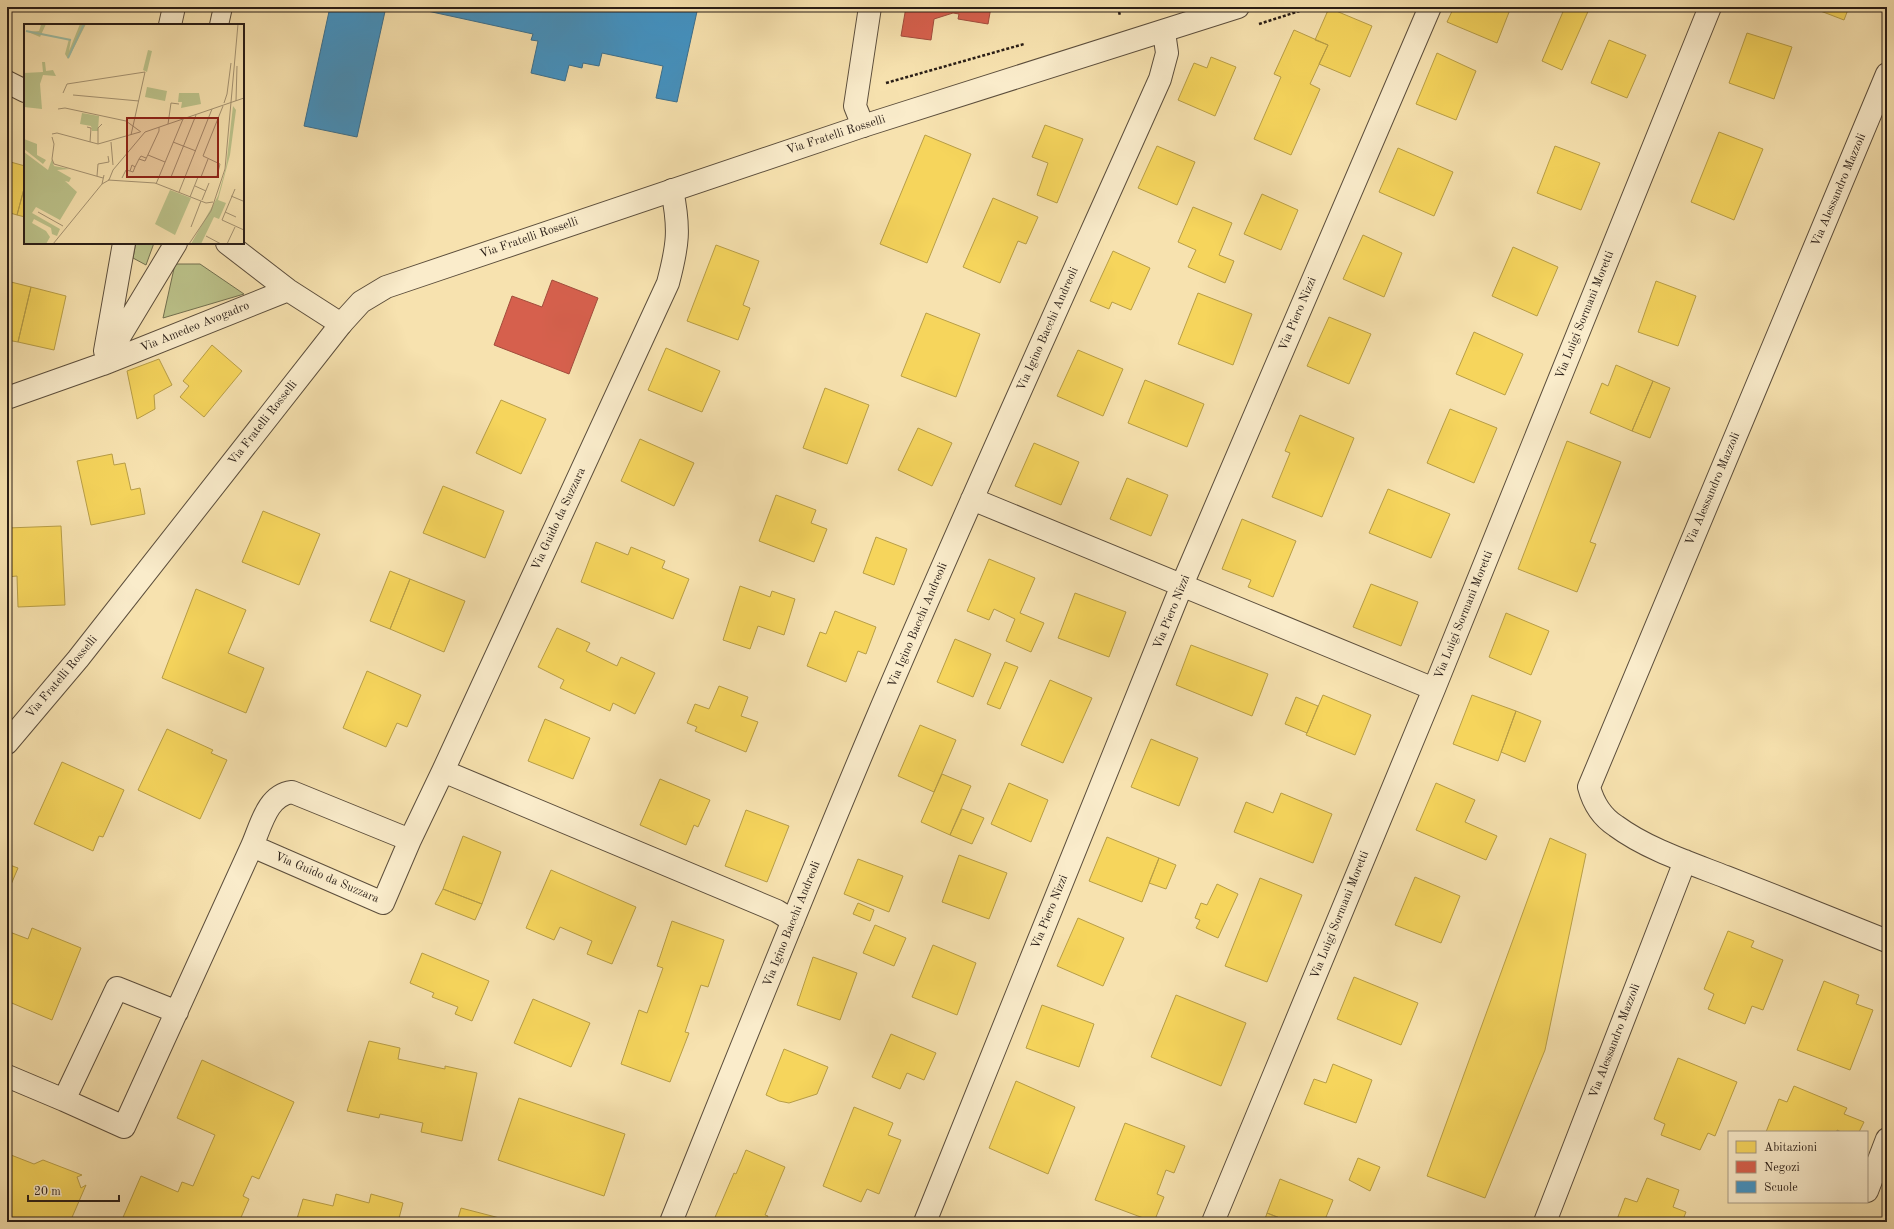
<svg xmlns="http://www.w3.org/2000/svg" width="1894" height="1229" viewBox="0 0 1894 1229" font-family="'Old Standard TT',serif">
  <rect width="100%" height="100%" fill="#f7e2af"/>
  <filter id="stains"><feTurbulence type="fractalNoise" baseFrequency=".005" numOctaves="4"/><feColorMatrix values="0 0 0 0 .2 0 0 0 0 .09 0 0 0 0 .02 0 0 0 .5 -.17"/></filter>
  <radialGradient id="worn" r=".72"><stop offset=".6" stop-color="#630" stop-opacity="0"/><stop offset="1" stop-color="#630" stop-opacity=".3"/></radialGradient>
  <!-- green -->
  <path fill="#bcc38b" stroke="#727050" d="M 136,243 L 154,243 L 146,265 L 133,258 Z
    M 175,264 L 200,264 L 244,294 L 163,318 Z"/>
  <!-- homes -->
  <path fill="#f6d55c" stroke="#b89e47" d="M 1454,7 L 1511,7 L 1497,43 L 1447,22 Z
    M 1565,7 L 1590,7 L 1562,70 L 1542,61 Z
    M 1810,7 L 1849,7 L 1844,20 Z
    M 1329,8 L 1372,26 L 1350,77 L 1319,64 L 1328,45 L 1315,40 Z
    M 1294,30 L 1328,45 L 1310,84 L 1320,89 L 1291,155 L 1254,139 L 1281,77 L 1274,74 Z
    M 1747,33 L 1792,47 L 1774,99 L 1729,83 Z
    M 1609,40 L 1646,55 L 1627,98 L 1591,83 Z
    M 1437,53 L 1476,71 L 1456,120 L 1416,104 Z
    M 1211,57 L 1236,67 L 1215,116 L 1178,100 L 1194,63 L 1207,68 Z
    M 1045,125 L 1083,139 L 1057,203 L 1037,195 L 1048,163 L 1032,157 Z
    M 1719,132 L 1763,149 L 1734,220 L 1691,202 Z
    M 925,135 L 971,154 L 927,263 L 880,244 Z
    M 1157,146 L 1195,162 L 1177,205 L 1138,188 Z
    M 1555,146 L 1600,163 L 1581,210 L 1537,193 Z
    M 1398,148 L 1453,172 L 1434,216 L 1379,192 Z
    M 7,161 L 25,166 L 25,185 L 17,215 L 7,212 Z
    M 25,185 L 25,217 L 17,215 Z
    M 1262,194 L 1298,210 L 1281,250 L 1244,234 Z
    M 993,198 L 1038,217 L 1026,244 L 1018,241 L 1000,283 L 963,267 Z
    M 1193,207 L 1232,223 L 1219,255 L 1234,261 L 1225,283 L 1188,267 L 1196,250 L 1178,242 Z
    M 1363,235 L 1402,253 L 1384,297 L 1343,279 Z
    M 716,245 L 759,261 L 743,305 L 750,308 L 738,340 L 687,321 Z
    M 1513,247 L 1558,267 L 1537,316 L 1492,296 Z
    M 1113,251 L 1150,268 L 1131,310 L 1112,302 L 1109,309 L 1090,301 Z
    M 7,281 L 31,287 L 18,342 L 7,340 Z
    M 1656,281 L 1696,296 L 1678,346 L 1638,332 Z
    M 31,287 L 66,296 L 54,350 L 18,342 Z
    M 1198,293 L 1252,314 L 1233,365 L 1178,344 Z
    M 926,313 L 980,334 L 956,397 L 901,376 Z
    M 1329,317 L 1371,334 L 1349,384 L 1307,366 Z
    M 1474,332 L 1523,354 L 1505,395 L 1456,374 Z
    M 212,345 L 242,371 L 204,417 L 180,397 L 189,386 L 183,381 Z
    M 666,348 L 720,371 L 702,412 L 648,390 Z
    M 1078,350 L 1123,369 L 1103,416 L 1057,396 Z
    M 159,359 L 172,385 L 154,395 L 155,409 L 137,419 L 127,371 Z
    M 1616,365 L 1653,381 L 1632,431 L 1590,413 L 1602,383 L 1608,386 Z
    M 1145,380 L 1204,404 L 1187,447 L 1128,423 Z
    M 1653,381 L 1670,388 L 1650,438 L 1632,431 Z
    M 825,388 L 869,405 L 847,464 L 803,448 Z
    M 501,400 L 546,419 L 521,474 L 476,453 Z
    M 1450,409 L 1497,428 L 1474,483 L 1427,463 Z
    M 1300,415 L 1354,438 L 1322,517 L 1272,497 L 1290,453 L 1285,451 Z
    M 918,428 L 952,443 L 932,486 L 898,470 Z
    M 640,439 L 694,463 L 674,506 L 621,481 Z
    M 1567,441 L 1621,462 L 1590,542 L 1596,544 L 1577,592 L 1518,569 Z
    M 1034,443 L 1079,462 L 1061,505 L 1015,486 Z
    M 112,454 L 114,465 L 125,463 L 131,490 L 140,488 L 145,514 L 91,525 L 77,461 Z
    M 1127,478 L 1168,495 L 1151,536 L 1110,519 Z
    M 443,486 L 504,511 L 485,558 L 423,533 Z
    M 1388,489 L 1450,514 L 1431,558 L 1369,533 Z
    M 776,495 L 816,510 L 811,523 L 827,529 L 814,562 L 759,541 Z
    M 263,511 L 320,534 L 299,585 L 242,562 Z
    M 1242,519 L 1296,541 L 1273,597 L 1248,587 L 1251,580 L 1222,569 Z
    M 61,526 L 65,605 L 18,607 L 17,576 L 7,577 L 7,528 Z
    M 876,537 L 907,549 L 894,585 L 863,573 Z
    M 596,542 L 628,555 L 631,547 L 665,561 L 662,568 L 689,579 L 673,619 L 581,582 Z
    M 989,559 L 1035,578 L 1020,613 L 1044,623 L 1031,652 L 1006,641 L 1015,619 L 994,609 L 989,620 L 967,611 Z
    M 390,571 L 410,579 L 390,629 L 370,621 Z
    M 410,579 L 465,601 L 444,652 L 390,629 Z
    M 1371,584 L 1418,602 L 1401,646 L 1353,627 Z
    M 740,586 L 770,597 L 772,591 L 795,599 L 784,635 L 758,626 L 750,649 L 723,640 Z
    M 196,589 L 246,610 L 228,653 L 264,668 L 246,713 L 162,678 Z
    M 1075,593 L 1126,612 L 1109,657 L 1058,638 Z
    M 835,611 L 876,627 L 866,654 L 858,651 L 846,682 L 807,666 L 820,632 L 826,634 Z
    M 1506,613 L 1549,631 L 1531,675 L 1489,657 Z
    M 557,628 L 590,643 L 586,651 L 617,666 L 621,657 L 655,673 L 635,714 L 613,703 L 610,711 L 560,688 L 564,680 L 538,667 Z
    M 955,639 L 991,654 L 973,697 L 937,682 Z
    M 1191,645 L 1268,674 L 1252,716 L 1176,685 Z
    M 1005,662 L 1018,667 L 1000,709 L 987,704 Z
    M 367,671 L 421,695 L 407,727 L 397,723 L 386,747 L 343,728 Z
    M 1050,680 L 1092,698 L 1063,763 L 1021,745 Z
    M 719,686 L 748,697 L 741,716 L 758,722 L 746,752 L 695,731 L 697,727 L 687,723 L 695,704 L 709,709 Z
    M 1323,695 L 1371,715 L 1355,755 L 1306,735 Z
    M 1472,695 L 1516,711 L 1498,761 L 1453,744 Z
    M 1296,697 L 1318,706 L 1307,733 L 1285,724 Z
    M 1516,711 L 1541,721 L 1525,762 L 1501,752 Z
    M 545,719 L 590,738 L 573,779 L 528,761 Z
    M 920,725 L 956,740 L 934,792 L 898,776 Z
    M 167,729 L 213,750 L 211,753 L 227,760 L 200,819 L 138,790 Z
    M 1151,739 L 1198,758 L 1179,806 L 1131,787 Z
    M 62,762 L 124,790 L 103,837 L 99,836 L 93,851 L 34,824 Z
    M 942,774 L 971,786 L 950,835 L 921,822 Z
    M 660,779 L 710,800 L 698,827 L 694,825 L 686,845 L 640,825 Z
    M 1009,783 L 1048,800 L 1031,842 L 991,824 Z
    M 1436,783 L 1475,800 L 1465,822 L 1497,836 L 1486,860 L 1416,830 Z
    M 1281,793 L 1332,814 L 1313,863 L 1234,832 L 1246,802 L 1273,813 Z
    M 962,809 L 984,818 L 972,844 L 950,835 Z
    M 746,810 L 789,826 L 767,882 L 725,866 Z
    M 463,836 L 501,852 L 482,904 L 443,889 Z
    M 1107,837 L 1159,858 L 1142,902 L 1089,881 Z
    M 1550,838 L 1586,854 L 1545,1050 L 1485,1198 L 1427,1176 Z
    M 959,855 L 1007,873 L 989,919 L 942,902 Z
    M 1159,858 L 1176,865 L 1166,889 L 1149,883 Z
    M 858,859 L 903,876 L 889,912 L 844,894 Z
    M 7,864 L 18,868 L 7,894 Z
    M 551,870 L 636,907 L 612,964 L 587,954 L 592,941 L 560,927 L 554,940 L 526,928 Z
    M 1415,877 L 1460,896 L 1441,943 L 1395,925 Z
    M 1260,878 L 1302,895 L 1267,982 L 1225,966 Z
    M 1217,884 L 1238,894 L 1218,938 L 1196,928 L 1200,920 L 1195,918 L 1201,903 L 1207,905 Z
    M 443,889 L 482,904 L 475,920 L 435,904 Z
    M 858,903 L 874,910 L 870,921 L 853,914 Z
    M 1078,918 L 1124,938 L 1103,986 L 1057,966 Z
    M 672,921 L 724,940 L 708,987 L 701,985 L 685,1032 L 689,1033 L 670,1082 L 621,1064 L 639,1010 L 647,1013 L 663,968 L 657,966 Z
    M 875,925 L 906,938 L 894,966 L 863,953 Z
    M 32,928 L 81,948 L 52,1020 L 7,1001 L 7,931 L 28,939 Z
    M 1728,931 L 1754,941 L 1751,947 L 1783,960 L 1763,1010 L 1752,1006 L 1745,1024 L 1708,1009 L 1714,994 L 1704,989 Z
    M 933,945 L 976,963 L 957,1015 L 912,997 Z
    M 422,953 L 489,981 L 472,1021 L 455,1014 L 458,1007 L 432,997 L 434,993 L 410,983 Z
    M 813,957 L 857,973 L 840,1020 L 797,1005 Z
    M 1354,977 L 1418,1003 L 1401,1045 L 1337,1019 Z
    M 1824,981 L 1859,995 L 1856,1004 L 1873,1010 L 1850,1070 L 1797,1050 Z
    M 1176,995 L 1246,1023 L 1221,1086 L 1151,1057 Z
    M 533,999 L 590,1023 L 571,1067 L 514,1043 Z
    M 1042,1005 L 1094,1024 L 1079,1067 L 1026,1048 Z
    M 891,1034 L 936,1053 L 924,1080 L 907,1073 L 900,1089 L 872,1077 Z
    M 369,1041 L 400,1048 L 398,1059 L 445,1069 L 445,1066 L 477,1073 L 462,1141 L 421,1132 L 423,1123 L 380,1114 L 379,1118 L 347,1111 Z
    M 784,1049 L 828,1067 L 817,1094 L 789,1103 L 779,1101 L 766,1095 Z
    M 1678,1058 L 1737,1082 L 1715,1136 L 1708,1133 L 1700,1150 L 1661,1135 L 1665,1124 L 1654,1119 Z
    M 202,1060 L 294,1102 L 259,1179 L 252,1176 L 243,1196 L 249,1199 L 239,1222 L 121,1222 L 141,1176 L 178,1192 L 182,1182 L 193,1186 L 215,1135 L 177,1118 Z
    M 1333,1064 L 1372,1080 L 1356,1123 L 1304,1104 L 1314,1079 L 1326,1083 Z
    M 1016,1081 L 1075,1107 L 1048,1174 L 989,1148 Z
    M 1794,1086 L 1847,1108 L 1844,1114 L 1864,1122 L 1859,1132 L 1841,1132 L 1837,1130 L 1837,1132 L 1766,1132 L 1779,1099 L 1787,1102 Z
    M 519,1098 L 625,1134 L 604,1196 L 498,1160 Z
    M 854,1107 L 893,1123 L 888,1135 L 901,1140 L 879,1194 L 867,1189 L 861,1202 L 823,1186 Z
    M 1125,1123 L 1185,1146 L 1174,1173 L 1166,1170 L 1157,1194 L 1164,1197 L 1154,1222 L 1095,1200 Z
    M 746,1150 L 785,1167 L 765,1215 L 768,1216 L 765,1222 L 713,1222 L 734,1173 L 736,1174 Z
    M 11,1155 L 34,1164 L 43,1160 L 82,1175 L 77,1177 L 81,1188 L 86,1185 L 70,1222 L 7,1222 L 7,1164 Z
    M 1358,1158 L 1380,1167 L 1370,1191 L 1349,1180 Z
    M 1647,1178 L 1679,1190 L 1673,1207 L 1686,1212 L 1682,1222 L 1616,1222 L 1625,1198 L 1637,1202 Z
    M 1280,1179 L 1333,1200 L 1324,1222 L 1290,1222 L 1267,1213 Z
    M 336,1194 L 369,1203 L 371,1194 L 403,1203 L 398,1222 L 296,1222 L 303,1199 L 333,1206 Z
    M 461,1208 L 515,1222 L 457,1222 Z
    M 1267,1213 L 1290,1222 L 1264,1222 Z"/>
  <!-- shops -->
  <path fill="#d6604d" stroke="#a24c3c" d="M 906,7 L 991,7 L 988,24 L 958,19 L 959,14 L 953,13 L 934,19 L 931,40 L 901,36 Z
    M 552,280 L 598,298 L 569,374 L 494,345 L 512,296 L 542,307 Z"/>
  <!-- schools -->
  <path fill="#4393c3" stroke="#3b708f" d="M 330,7 L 386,7 L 357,137 L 304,126 Z
    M 409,7 L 698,7 L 677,102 L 656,98 L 663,66 L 602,53 L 599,66 L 583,63 L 582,68 L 569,65 L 565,81 L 531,73 L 538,41 L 531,40 L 533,34 Z"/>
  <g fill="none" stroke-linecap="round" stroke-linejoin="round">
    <!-- service casing -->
    <g stroke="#5c4e3c" stroke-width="20">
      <path id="service" d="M 219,25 L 223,7"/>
    </g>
    <!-- minor casing -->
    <g stroke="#5c4e3c" stroke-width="24">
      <path id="minor" d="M 170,25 L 174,7
        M 1887,74 L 1589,787 C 1593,802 1602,817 1616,826 C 1647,849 1690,863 1726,877 C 1780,898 1833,919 1887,941
        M 7,82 L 25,91
        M 863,126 L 855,106 L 870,7
        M 227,243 L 288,290 L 341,324
        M 105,351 L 124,243
        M 103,364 L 176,243
        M 7,398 L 103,364 L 288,290
        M 972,499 L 1434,689
        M 443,771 L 777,911 L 793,921
        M 410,840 L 292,792 C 267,795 261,826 252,846 L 383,903 L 410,840 L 443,771 L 668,283 C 678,245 680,229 672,190
        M 177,1012 L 117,988 L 64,1100 L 124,1127 L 252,846
        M 7,1076 L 64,1100
        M 1867,1191 L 1887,1139
        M 671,1222 C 738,1056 804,890 874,725 C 966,508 1064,294 1160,79 L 1167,53 L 1164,32
        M 925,1222 L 1182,585 L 1430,7
        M 1213,1222 L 1434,689 L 1710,7
        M 1545,1222 L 1685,861"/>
    </g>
    <!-- tertiary casing -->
    <g stroke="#5c4e3c" stroke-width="24">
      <path id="tertiary" d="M 7,743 L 78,659 L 341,324 L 361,302 L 386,287 L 863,126 L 1238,7"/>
    </g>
    <!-- path -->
    <path stroke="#291d16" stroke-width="2.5" stroke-dasharray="3 2" stroke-linecap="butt" d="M 1118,7 L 1120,16
      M 1259,24 L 1312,7
      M 886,83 L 1024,44"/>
    <!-- service -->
    <use href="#service" stroke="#faeccb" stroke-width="18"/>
    <!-- minor -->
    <use href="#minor" stroke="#faeccb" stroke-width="22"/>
    <!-- tertiary -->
    <use href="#tertiary" stroke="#faeccb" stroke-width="22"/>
  </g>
  <g text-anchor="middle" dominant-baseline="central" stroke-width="4" stroke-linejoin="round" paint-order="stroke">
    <!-- street labels -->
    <g font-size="12" fill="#291d16" stroke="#faeccb">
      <text transform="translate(836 135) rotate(-18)">Via Fratelli Rosselli</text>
      <text transform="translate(1839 190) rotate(-67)">Via Alessandro Mazzoli</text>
      <text transform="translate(529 238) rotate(-19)">Via Fratelli Rosselli</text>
      <text transform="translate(1298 314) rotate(-67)">Via Piero Nizzi</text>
      <text transform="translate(1585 315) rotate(-68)">Via Luigi Sormani Moretti</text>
      <text transform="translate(195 327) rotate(-22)">Via Amedeo Avogadro</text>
      <text transform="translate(1048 329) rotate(-66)">Via Igino Bacchi Andreoli</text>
      <text transform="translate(263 423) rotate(-52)">Via Fratelli Rosselli</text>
      <text transform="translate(1713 489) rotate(-67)">Via Alessandro Mazzoli</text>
      <text transform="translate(559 519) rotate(-65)">Via Guido da Suzzara</text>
      <text transform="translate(1172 612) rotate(-68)">Via Piero Nizzi</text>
      <text transform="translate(1464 615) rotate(-68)">Via Luigi Sormani Moretti</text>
      <text transform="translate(918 625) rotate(-67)">Via Igino Bacchi Andreoli</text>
      <text transform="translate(62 677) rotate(-50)">Via Fratelli Rosselli</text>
      <text transform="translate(327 878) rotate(23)">Via Guido da Suzzara</text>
      <text transform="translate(1050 912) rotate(-68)">Via Piero Nizzi</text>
      <text transform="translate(1340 915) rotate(-68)">Via Luigi Sormani Moretti</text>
      <text transform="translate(792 924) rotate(-68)">Via Igino Bacchi Andreoli</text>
      <text transform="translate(1615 1041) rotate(-69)">Via Alessandro Mazzoli</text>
    </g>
  </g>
  <!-- overview -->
  <g transform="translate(24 24)">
    <rect width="220" height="220" fill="#f7e2af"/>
    <path d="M 13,0 L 22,0 L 16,13 L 4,8 L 15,7 L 17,1 ZM 56,0 L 62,0 L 44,35 L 41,30 L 45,15 L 47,16 L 45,27 ZM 124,26 L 128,27 L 123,48 L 119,46 ZM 18,38 L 21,38 L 22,47 L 29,46 L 32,52 L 19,51 L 16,60 L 18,85 L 0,83 L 0,49 L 19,48 ZM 123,63 L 143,67 L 141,77 L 121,73 ZM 155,69 L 175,69 L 177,80 L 157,84 L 158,78 L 154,78 ZM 209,82 L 212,86 L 206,131 L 194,176 L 202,179 L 195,195 L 190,193 L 177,220 L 167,220 L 194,172 L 202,143 ZM 58,89 L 75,92 L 74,107 L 68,107 L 67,102 L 56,100 ZM 0,115 L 13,120 L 13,131 L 22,136 L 19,140 L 0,125 ZM 0,128 L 24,146 L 28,135 L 30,142 L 46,145 L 33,146 L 47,154 L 45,158 L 41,157 L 53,168 L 36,196 L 12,183 L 8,189 L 36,205 L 33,212 L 28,210 L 27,204 L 10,195 L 8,199 L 22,207 L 26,213 L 22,220 L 0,220 ZM 146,166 L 167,174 L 151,211 L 131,200 Z" fill="#bcc38b"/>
    <path fill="none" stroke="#9ebea7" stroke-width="2" d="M 2,7 L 47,16M 44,34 L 60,0"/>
    <path fill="none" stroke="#a59372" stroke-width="1" d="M 39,69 L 43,60 L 121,48 L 107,111M 49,71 L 115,77M 212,77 L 213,42M 200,79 L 203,70 L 207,39M 34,85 L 41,84 L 102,97 L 117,108M 144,100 L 147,79 L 155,80M 63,103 L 67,104 L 66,118M 28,110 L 33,109 L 74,120 L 116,108M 28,113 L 30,120 L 28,135 L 30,140 L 79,154M 87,118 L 89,141M 149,118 L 172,127M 74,120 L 74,104 L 78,100M 124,131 L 141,138M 122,134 L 117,132 L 115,135 L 121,137 L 135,107 L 135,103M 111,143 L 108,141 L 106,147 L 109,148 L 111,143 L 115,135M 73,152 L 74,140 L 85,138 L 84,132M 193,152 L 196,140 L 179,132 L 199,82M 147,153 L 172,91M 177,153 L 184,135M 98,154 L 102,146 L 106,147M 84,156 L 131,159 L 182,179 L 189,178M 78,160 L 85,156 L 89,146 L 121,108 L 220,74M 132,160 L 159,95M 171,162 L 182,167M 211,165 L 198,196 L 220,206M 155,168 L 188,85M 207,172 L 219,177M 166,173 L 174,153M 178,176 L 185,159M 14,188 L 39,202M 201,188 L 212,193M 167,203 L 177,177M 182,212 L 197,220M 29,220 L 78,160 L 80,151M 165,220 L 187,187 L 201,145 L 214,0M 203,220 L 211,203"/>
    <path fill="#8f2418" fill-opacity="0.15" stroke="#8f2418" stroke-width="2" d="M 103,94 L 194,94 L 194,153 L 103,153 Z"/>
    <rect width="220" height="220" fill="none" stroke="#291d16" stroke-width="2"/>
  </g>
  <!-- margin -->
  <rect width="1894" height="1229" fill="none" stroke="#f7e2af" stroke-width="24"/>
  <rect x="8" y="8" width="1878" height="1213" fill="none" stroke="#291d16" stroke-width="2"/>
  <rect x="12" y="12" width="1870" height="1205" fill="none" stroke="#291d16"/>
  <!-- legend -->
  <rect x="1728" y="1131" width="140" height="72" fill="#faeccb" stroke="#a69983"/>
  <rect x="1736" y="1141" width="20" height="12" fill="#f6d55c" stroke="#a69983"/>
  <text x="1764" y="1151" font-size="12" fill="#291d16">Abitazioni</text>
  <rect x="1736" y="1161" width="20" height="12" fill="#d6604d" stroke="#a69983"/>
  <text x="1764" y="1171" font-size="12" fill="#291d16">Negozi</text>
  <rect x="1736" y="1181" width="20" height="12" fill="#4393c3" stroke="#a69983"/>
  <text x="1764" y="1191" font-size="12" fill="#291d16">Scuole</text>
  <!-- scale -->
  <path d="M28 1195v6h91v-6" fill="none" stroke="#291d16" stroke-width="2"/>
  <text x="34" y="1195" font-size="12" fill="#291d16" stroke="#faeccb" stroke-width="3" paint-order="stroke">20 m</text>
  <rect width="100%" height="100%" filter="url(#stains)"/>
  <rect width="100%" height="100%" fill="url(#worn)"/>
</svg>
